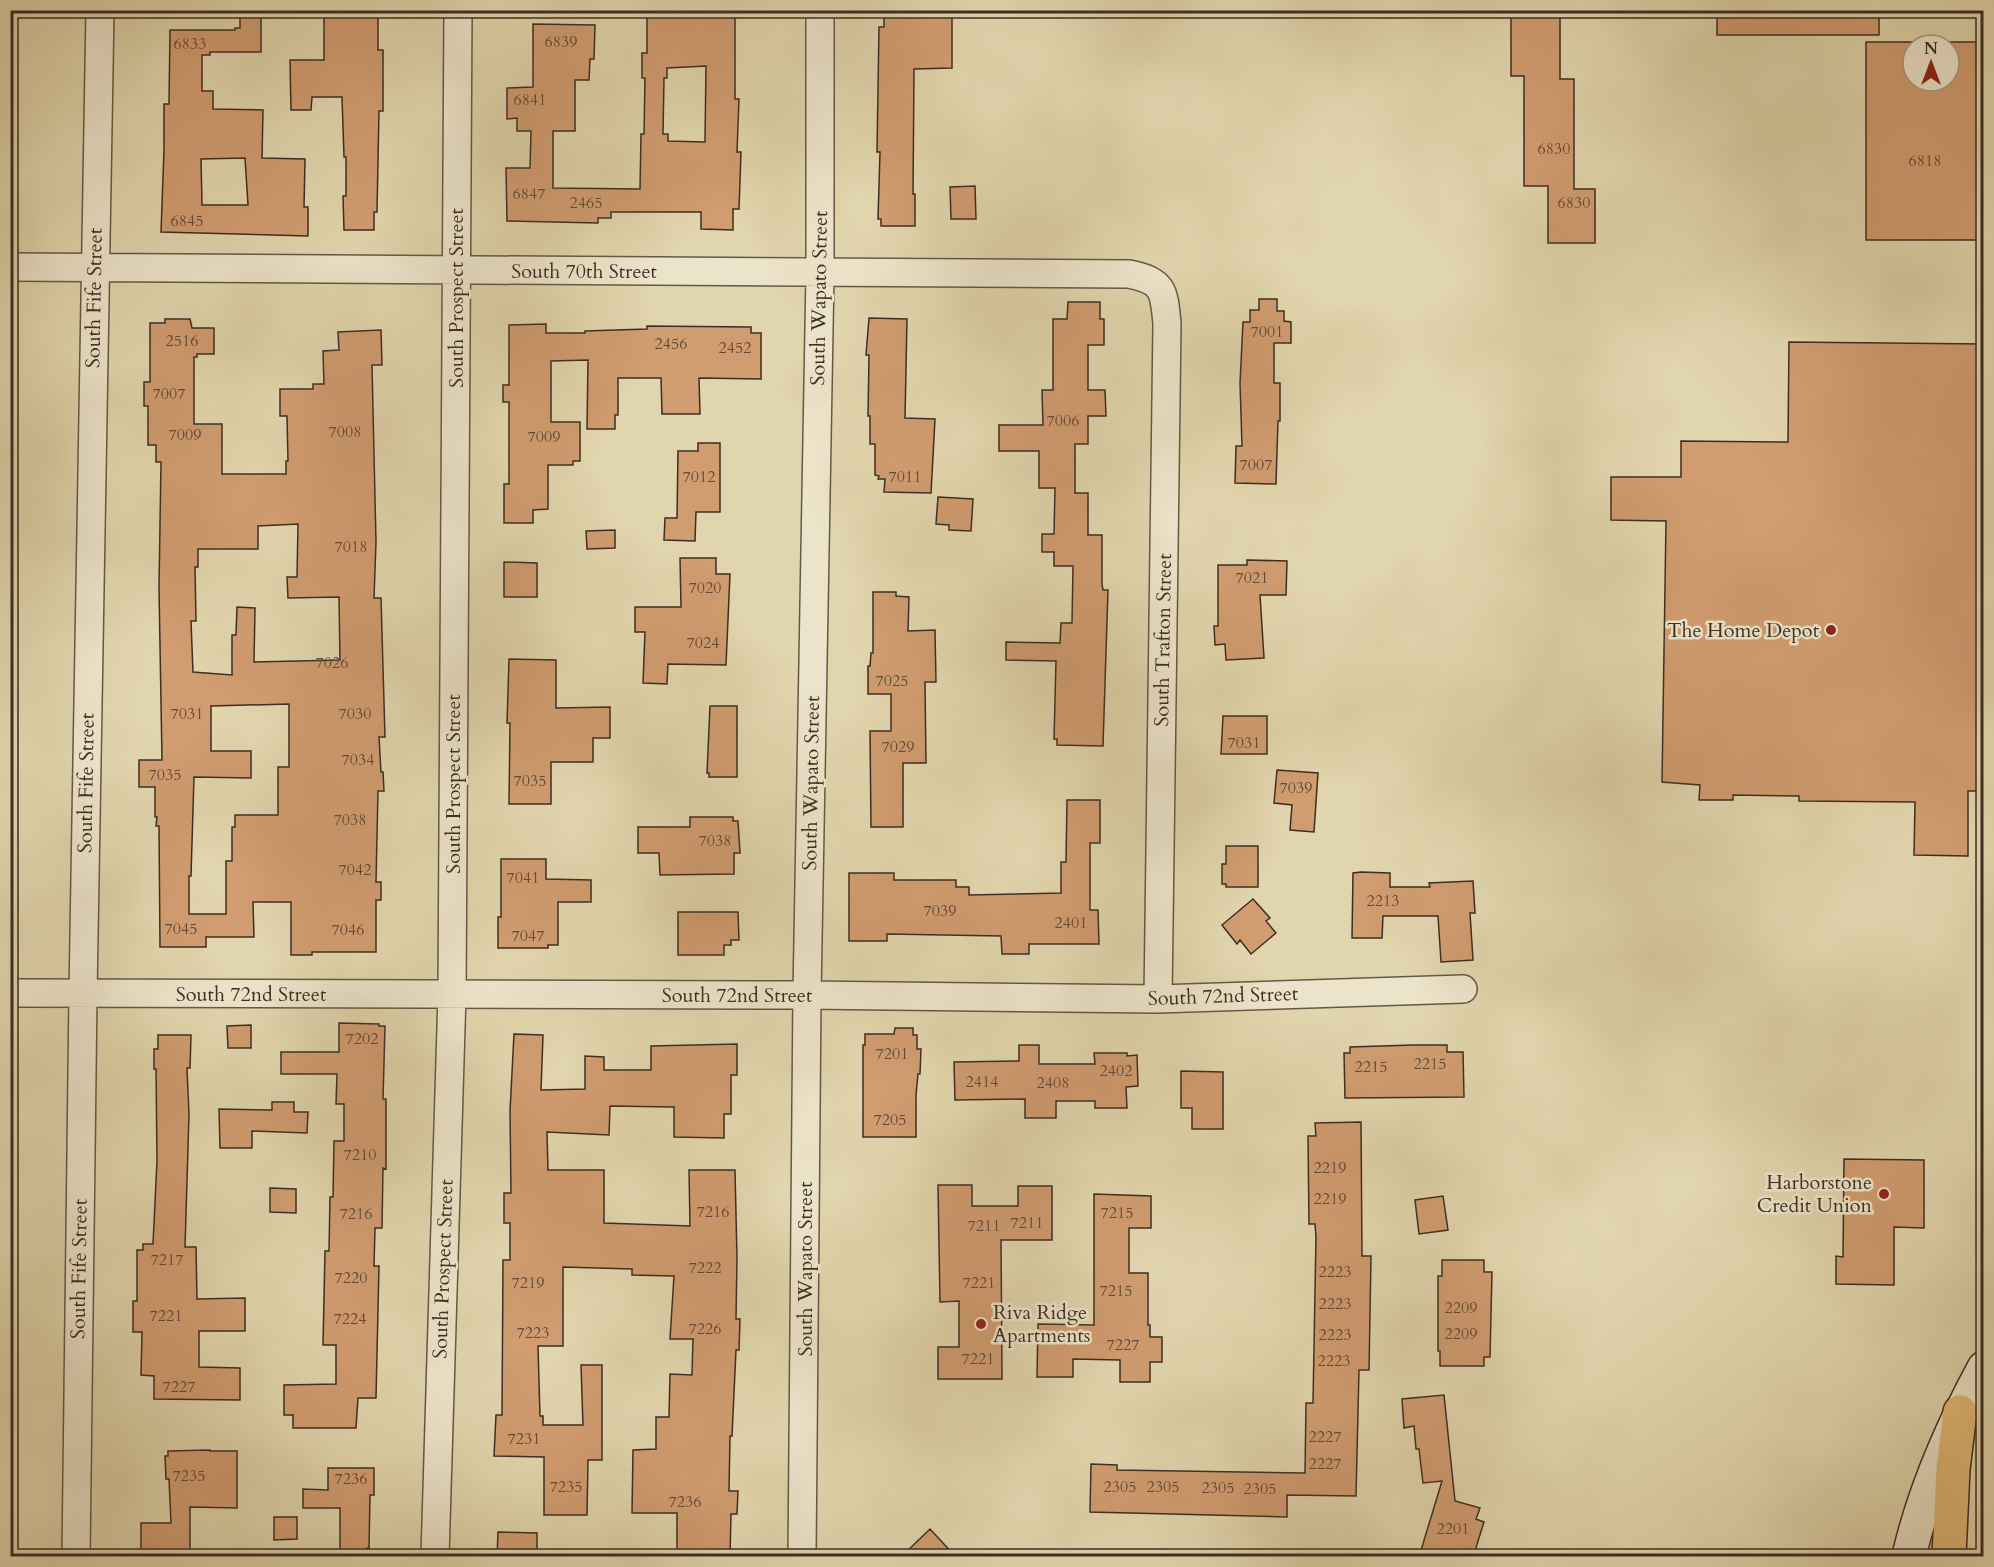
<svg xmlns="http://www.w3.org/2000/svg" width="1994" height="1567" viewBox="0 0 1994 1567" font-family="Cardo,serif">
  <rect width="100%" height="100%" fill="#e1d5ad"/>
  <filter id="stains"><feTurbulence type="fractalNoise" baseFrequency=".00333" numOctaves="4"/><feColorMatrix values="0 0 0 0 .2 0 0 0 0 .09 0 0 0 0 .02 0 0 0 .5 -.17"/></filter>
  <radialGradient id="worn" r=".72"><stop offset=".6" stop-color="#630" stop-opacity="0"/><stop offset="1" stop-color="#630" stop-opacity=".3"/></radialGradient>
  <!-- building -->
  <path fill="#d09c70" stroke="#3d2e23" stroke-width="1.5" fill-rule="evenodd" d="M 240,10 L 261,10 L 261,52 L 210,52 L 210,55 L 202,55 L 202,91 L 213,91 L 213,109 L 263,110 L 262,158 L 305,159 L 304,207 L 308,207 L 308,236 L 161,232 L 164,150 L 164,104 L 169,104 L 170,30 L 235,30 L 235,28 L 240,28 ZM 245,158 L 248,205 L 202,205 L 201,159 Z
    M 324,10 L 378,10 L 378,50 L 383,50 L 383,111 L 379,111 L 377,212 L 374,212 L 374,230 L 344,230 L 343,196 L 346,196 L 346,157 L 344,157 L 342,97 L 312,97 L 311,110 L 291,110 L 290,60 L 324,60 Z
    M 647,10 L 735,10 L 735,99 L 739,99 L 737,152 L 741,152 L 739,209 L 733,209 L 733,230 L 701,229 L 701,212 L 611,212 L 611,218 L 598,218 L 598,223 L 507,221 L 506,168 L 530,168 L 531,131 L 517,131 L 517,118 L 507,119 L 507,88 L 533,87 L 533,24 L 595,25 L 594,59 L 590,59 L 589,80 L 575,80 L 575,131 L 553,131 L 553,188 L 640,189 L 641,134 L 644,134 L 645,78 L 642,78 L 642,53 L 647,53 ZM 706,66 L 705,142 L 668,141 L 668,134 L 663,134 L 664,78 L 667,78 L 667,68 Z
    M 884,10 L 952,10 L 952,68 L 914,69 L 913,194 L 915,194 L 915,226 L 881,226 L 881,219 L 878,219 L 880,152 L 877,152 L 879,27 L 884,27 Z
    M 1511,10 L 1560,10 L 1560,79 L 1574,79 L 1574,189 L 1595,189 L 1595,243 L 1548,243 L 1548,186 L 1524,186 L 1524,76 L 1511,76 Z
    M 1717,10 L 1879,10 L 1879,35 L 1717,35 Z
    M 1866,42 L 1913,42 L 1913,81 L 1949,81 L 1949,42 L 1983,42 L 1983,240 L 1866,240 Z
    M 975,186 L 976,219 L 951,219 L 950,187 Z
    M 1259,299 L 1277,299 L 1277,311 L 1284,311 L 1284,321 L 1291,322 L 1291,343 L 1274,343 L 1274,383 L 1280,383 L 1280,421 L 1278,421 L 1276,484 L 1235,483 L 1236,446 L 1242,446 L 1240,383 L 1243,322 L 1250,322 L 1250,310 L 1259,310 Z
    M 1068,302 L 1100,302 L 1100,319 L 1104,319 L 1104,345 L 1088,345 L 1088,390 L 1105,390 L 1106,416 L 1088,416 L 1088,444 L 1075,444 L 1075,493 L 1088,493 L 1088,535 L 1102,535 L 1102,584 L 1103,590 L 1108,590 L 1103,746 L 1057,745 L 1057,739 L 1054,739 L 1056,661 L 1006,660 L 1006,642 L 1060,643 L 1061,623 L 1072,623 L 1073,566 L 1054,566 L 1054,552 L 1042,552 L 1042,534 L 1054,534 L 1055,488 L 1039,488 L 1039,451 L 999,451 L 999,425 L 1043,425 L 1042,390 L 1053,390 L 1053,319 L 1067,319 Z
    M 869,318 L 907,319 L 905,418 L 935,419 L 931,493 L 884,492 L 885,479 L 878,479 L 879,476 L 875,475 L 875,444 L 870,444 L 870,416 L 868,416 L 869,355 L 866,355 Z
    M 165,319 L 190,319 L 192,328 L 214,328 L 214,354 L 197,354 L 197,357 L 194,357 L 194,424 L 222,424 L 222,474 L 286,474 L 286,461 L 288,461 L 287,416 L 280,416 L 280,389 L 313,389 L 313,384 L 324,384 L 323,351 L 339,350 L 338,332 L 381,330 L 382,365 L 372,365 L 376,542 L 374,598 L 381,598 L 385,737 L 379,737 L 381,772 L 383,772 L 384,791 L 378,791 L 376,882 L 381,882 L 381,900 L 376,900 L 376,952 L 312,952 L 312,955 L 291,955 L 291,902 L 253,902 L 254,937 L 206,937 L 206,947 L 160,947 L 159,826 L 156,826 L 157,817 L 155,817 L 155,787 L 139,787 L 139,760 L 162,760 L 159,588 L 161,462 L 156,462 L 156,445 L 148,445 L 148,406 L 144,406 L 144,382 L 150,382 L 150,323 L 165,323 ZM 298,524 L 297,577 L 287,577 L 288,598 L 339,597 L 340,660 L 254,662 L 255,608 L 237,607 L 236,635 L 232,635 L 232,675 L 193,672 L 191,621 L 196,621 L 195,567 L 198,567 L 198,549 L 258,549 L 258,526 ZM 289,704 L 289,767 L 278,767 L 278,815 L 235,815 L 235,827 L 232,827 L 232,861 L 226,861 L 226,914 L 189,914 L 189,876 L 191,876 L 194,777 L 251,778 L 251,751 L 211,751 L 211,706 Z
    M 546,324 L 546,333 L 585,333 L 585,331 L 647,329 L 647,326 L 751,327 L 751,333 L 761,333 L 761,379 L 699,378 L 700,414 L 662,414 L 661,378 L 618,378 L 618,415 L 615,415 L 615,429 L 587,429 L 588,360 L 551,361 L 551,422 L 580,422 L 580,461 L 573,461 L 573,465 L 548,465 L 548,509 L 533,510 L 533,523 L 504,523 L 504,484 L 509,484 L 509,402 L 503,402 L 503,385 L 509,385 L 509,325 Z
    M 1789,342 L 1983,344 L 1983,791 L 1968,791 L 1968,856 L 1914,855 L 1915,802 L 1799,801 L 1799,796 L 1733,795 L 1733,800 L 1699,800 L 1700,785 L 1662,782 L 1666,521 L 1611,520 L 1611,477 L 1681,477 L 1681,441 L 1788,442 Z
    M 698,443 L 720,443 L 720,512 L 696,512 L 695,541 L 664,540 L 665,518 L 677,518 L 678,451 L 698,451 Z
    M 938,497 L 973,499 L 971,531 L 949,530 L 949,525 L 936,524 Z
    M 615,530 L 615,548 L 587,549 L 586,531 Z
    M 680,558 L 716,558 L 716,574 L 730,574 L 726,665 L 668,664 L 667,684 L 643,683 L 645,632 L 635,632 L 635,607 L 681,607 Z
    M 1247,560 L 1287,561 L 1286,595 L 1260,595 L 1264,658 L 1226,660 L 1225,644 L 1215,645 L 1214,626 L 1218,626 L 1218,565 L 1247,565 Z
    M 504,562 L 537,563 L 537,597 L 504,597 Z
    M 873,592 L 896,592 L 896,596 L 909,597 L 908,631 L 935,630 L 936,682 L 925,682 L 926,763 L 903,763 L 903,827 L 871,827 L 870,731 L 891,731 L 891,694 L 868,694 L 868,666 L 870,666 L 871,653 L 873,653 Z
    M 509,659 L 556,660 L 556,708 L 610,707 L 610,738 L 593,738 L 593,762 L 551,762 L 551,804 L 509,804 L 510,723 L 507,723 Z
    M 710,706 L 737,706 L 737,777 L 709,777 L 709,773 L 707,773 Z
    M 1223,716 L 1267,716 L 1267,754 L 1221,754 Z
    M 1277,770 L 1318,773 L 1314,832 L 1290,830 L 1292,805 L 1274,803 Z
    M 1067,800 L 1100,800 L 1100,843 L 1090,843 L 1090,910 L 1098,910 L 1099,944 L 1029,944 L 1029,954 L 1002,954 L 1001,936 L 887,934 L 887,941 L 849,941 L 849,873 L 894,873 L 894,880 L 956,880 L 956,887 L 969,887 L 969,895 L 1061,893 L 1061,862 L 1066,862 Z
    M 690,817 L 733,817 L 733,821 L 738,821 L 740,853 L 734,853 L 734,874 L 660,875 L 659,853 L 638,853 L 638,827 L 690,827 Z
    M 1226,846 L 1258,846 L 1258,887 L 1226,887 L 1226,884 L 1222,884 L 1222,864 L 1226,864 Z
    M 501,859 L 546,859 L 546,879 L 591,880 L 591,902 L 558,902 L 558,945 L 548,945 L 548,948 L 498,948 L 498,917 L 501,917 Z
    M 1361,872 L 1390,873 L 1390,887 L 1430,887 L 1429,883 L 1473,881 L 1475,913 L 1470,913 L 1473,960 L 1441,962 L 1438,916 L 1383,916 L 1382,938 L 1352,938 L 1353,873 Z
    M 1253,899 L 1270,918 L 1266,921 L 1276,933 L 1251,954 L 1240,940 L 1237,944 L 1222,925 Z
    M 678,912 L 738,912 L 739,940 L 731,940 L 731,945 L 724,945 L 724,955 L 678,955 Z
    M 339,1023 L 379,1024 L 379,1026 L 385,1026 L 383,1099 L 386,1099 L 386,1169 L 383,1168 L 382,1228 L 375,1228 L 374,1266 L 379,1266 L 376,1398 L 358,1398 L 356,1428 L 293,1428 L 293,1415 L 284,1415 L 284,1385 L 336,1384 L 336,1345 L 323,1345 L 325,1251 L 329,1251 L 330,1197 L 333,1197 L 334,1141 L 344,1141 L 344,1104 L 336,1104 L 337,1074 L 281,1074 L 281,1052 L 339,1052 Z
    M 251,1025 L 251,1048 L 228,1048 L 227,1026 Z
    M 895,1028 L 913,1028 L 913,1035 L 917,1035 L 917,1049 L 921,1049 L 920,1074 L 918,1074 L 916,1095 L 916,1137 L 863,1137 L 863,1045 L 865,1045 L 865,1034 L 894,1034 Z
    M 514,1034 L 543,1035 L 541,1090 L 585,1089 L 585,1056 L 604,1057 L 604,1070 L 651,1070 L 651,1046 L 737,1044 L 737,1075 L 731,1075 L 731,1114 L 724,1114 L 724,1138 L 674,1137 L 674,1107 L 610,1106 L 609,1135 L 547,1132 L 548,1170 L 604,1170 L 604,1223 L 690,1226 L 689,1170 L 735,1170 L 737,1258 L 736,1319 L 740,1319 L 739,1350 L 736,1350 L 732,1436 L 730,1436 L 729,1491 L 738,1491 L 737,1514 L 731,1514 L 730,1556 L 683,1557 L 683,1553 L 677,1553 L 677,1513 L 632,1513 L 633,1450 L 656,1449 L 656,1417 L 669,1417 L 670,1374 L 692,1375 L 693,1339 L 670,1339 L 674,1276 L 632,1275 L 632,1269 L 563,1267 L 563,1346 L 538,1346 L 540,1416 L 543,1416 L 543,1425 L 583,1425 L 581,1365 L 602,1365 L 602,1460 L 588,1460 L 587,1515 L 544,1515 L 544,1457 L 494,1456 L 496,1415 L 502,1415 L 503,1260 L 510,1260 L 510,1223 L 504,1223 L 504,1193 L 511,1193 L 510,1111 Z
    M 158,1035 L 191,1035 L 190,1068 L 187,1068 L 189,1115 L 185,1247 L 196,1247 L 197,1299 L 245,1298 L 245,1331 L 199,1331 L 199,1367 L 240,1368 L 240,1400 L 154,1399 L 154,1376 L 141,1375 L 142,1332 L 133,1332 L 133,1301 L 137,1301 L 137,1250 L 143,1250 L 143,1244 L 153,1244 L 157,1161 L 156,1069 L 154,1069 L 154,1049 L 158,1049 Z
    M 1019,1045 L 1039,1045 L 1039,1064 L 1095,1064 L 1094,1053 L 1127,1053 L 1127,1056 L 1137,1055 L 1138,1086 L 1126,1087 L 1127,1108 L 1095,1108 L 1095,1101 L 1056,1101 L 1056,1118 L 1025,1118 L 1025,1099 L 955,1100 L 954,1062 L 1019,1061 Z
    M 1413,1045 L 1447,1045 L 1447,1052 L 1463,1052 L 1464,1097 L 1345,1098 L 1344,1053 L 1350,1053 L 1350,1047 Z
    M 1181,1071 L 1223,1072 L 1223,1129 L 1192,1129 L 1192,1108 L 1181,1108 Z
    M 272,1102 L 294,1102 L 294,1112 L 308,1112 L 307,1133 L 252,1131 L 252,1148 L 220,1148 L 219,1109 L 272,1110 Z
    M 1361,1122 L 1362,1256 L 1371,1256 L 1369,1370 L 1359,1370 L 1356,1496 L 1287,1495 L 1287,1517 L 1090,1512 L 1091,1464 L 1117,1465 L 1117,1470 L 1305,1473 L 1306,1403 L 1313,1403 L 1316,1237 L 1315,1224 L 1309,1224 L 1308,1136 L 1316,1136 L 1315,1123 Z
    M 1844,1159 L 1924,1160 L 1924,1228 L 1894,1227 L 1894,1285 L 1836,1284 L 1836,1256 L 1843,1257 Z
    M 938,1185 L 972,1185 L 972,1206 L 1018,1206 L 1018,1186 L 1052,1186 L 1052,1240 L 1001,1240 L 1002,1379 L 938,1379 L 938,1347 L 959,1347 L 959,1301 L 940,1302 Z
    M 270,1188 L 296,1189 L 296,1213 L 270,1212 Z
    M 1094,1194 L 1151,1196 L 1151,1228 L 1129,1228 L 1129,1273 L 1148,1273 L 1148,1325 L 1150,1325 L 1150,1337 L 1162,1337 L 1162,1362 L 1150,1362 L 1150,1382 L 1120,1382 L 1120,1360 L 1073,1359 L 1073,1377 L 1037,1377 L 1038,1324 L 1094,1325 Z
    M 1443,1196 L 1448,1230 L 1419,1234 L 1415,1200 Z
    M 1442,1260 L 1484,1260 L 1484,1272 L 1492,1272 L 1490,1357 L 1484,1357 L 1484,1366 L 1440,1366 L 1440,1351 L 1438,1351 L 1438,1276 L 1442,1276 Z
    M 1444,1395 L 1455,1501 L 1480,1508 L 1476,1519 L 1484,1522 L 1473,1557 L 1419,1557 L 1442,1481 L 1423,1483 L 1419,1449 L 1416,1449 L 1414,1426 L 1404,1428 L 1402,1399 Z
    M 210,1450 L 210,1451 L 237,1451 L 237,1508 L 190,1507 L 190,1557 L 141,1557 L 141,1523 L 171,1523 L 169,1479 L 166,1479 L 165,1456 L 168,1456 L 168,1451 Z
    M 328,1468 L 374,1468 L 374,1495 L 370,1495 L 369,1548 L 367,1548 L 367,1557 L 340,1557 L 340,1508 L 303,1508 L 303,1489 L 328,1490 Z
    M 274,1517 L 297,1517 L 297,1539 L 274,1540 Z
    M 930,1529 L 956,1557 L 901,1557 Z
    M 498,1532 L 537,1533 L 537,1557 L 497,1557 Z"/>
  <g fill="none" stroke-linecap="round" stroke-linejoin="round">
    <!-- minor casing -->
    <g stroke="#665846" stroke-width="30">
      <path id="minor" d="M 10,267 L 1129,274 C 1164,281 1164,291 1167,324 L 1158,999
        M 10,993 L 807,995 L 1158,999 L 1463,989
        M 76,1556 L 83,993 L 100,10
        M 435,1556 L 452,994 L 458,10
        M 802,1556 L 807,995 L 820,273 L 820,10"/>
    </g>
    <!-- secondary casing -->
    <g stroke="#3d2e23" stroke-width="36">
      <path id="secondary" d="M 1909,1556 C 1924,1491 1952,1427 1984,1368"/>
    </g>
    <!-- primary casing -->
    <g stroke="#3d2e23" stroke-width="36">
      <path id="primary" d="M 1949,1556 L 1953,1469 L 1960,1412"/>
    </g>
    <!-- minor -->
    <use href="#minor" stroke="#ece4ca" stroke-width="27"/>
    <!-- secondary -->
    <use href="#secondary" stroke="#ece4ca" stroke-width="33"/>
    <!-- primary -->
    <use href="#primary" stroke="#e0ba76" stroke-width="33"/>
  </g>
  <!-- markers -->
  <g fill="#8f2418" stroke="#ece4ca" stroke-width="2">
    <circle cx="1831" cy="630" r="6"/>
    <circle cx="1884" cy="1194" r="6"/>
    <circle cx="981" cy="1324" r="6"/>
  </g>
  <g text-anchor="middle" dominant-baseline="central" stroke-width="5" stroke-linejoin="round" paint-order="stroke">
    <!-- number labels -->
    <g font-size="16" fill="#624a36">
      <text x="561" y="42">6839</text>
      <text x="190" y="44">6833</text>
      <text x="530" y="100">6841</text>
      <text x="1554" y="149">6830</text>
      <text x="1925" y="161">6818</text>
      <text x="529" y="194">6847</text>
      <text x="586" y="203">2465</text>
      <text x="1574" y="203">6830</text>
      <text x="187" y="221">6845</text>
      <text x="1267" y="332">7001</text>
      <text x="182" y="341">2516</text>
      <text x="671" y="344">2456</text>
      <text x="735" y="348">2452</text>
      <text x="169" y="394">7007</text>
      <text x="1063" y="421">7006</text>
      <text x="345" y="432">7008</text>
      <text x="185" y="435">7009</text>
      <text x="544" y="437">7009</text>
      <text x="1256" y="465">7007</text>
      <text x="699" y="477">7012</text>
      <text x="905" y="477">7011</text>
      <text x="351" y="547">7018</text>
      <text x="1252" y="578">7021</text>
      <text x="705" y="588">7020</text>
      <text x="703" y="643">7024</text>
      <text x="332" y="663">7026</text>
      <text x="892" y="681">7025</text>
      <text x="187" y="714">7031</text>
      <text x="355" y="714">7030</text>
      <text x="1244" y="743">7031</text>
      <text x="898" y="747">7029</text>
      <text x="358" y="760">7034</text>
      <text x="165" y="775">7035</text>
      <text x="530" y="781">7035</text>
      <text x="1296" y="788">7039</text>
      <text x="350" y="820">7038</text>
      <text x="715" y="841">7038</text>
      <text x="355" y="870">7042</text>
      <text x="523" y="878">7041</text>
      <text x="1383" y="901">2213</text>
      <text x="940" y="911">7039</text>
      <text x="1071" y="923">2401</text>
      <text x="181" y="929">7045</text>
      <text x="348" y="930">7046</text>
      <text x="528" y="936">7047</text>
      <text x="362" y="1039">7202</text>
      <text x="892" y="1054">7201</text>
      <text x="1430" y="1064">2215</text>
      <text x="1371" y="1067">2215</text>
      <text x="1116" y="1071">2402</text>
      <text x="982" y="1082">2414</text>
      <text x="1053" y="1083">2408</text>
      <text x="890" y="1120">7205</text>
      <text x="360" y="1155">7210</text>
      <text x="1330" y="1168">2219</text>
      <text x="1330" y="1199">2219</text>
      <text x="713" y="1212">7216</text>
      <text x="1117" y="1213">7215</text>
      <text x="356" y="1214">7216</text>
      <text x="1027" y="1223">7211</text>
      <text x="984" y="1226">7211</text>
      <text x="167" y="1260">7217</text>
      <text x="705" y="1268">7222</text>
      <text x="1335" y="1272">2223</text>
      <text x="351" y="1278">7220</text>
      <text x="528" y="1283">7219</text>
      <text x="979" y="1283">7221</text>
      <text x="1116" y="1291">7215</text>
      <text x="1335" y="1304">2223</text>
      <text x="1461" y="1308">2209</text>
      <text x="166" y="1316">7221</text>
      <text x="350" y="1319">7224</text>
      <text x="705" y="1329">7226</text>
      <text x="533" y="1333">7223</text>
      <text x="1461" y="1334">2209</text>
      <text x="1335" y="1335">2223</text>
      <text x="1123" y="1345">7227</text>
      <text x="978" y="1359">7221</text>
      <text x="1334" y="1361">2223</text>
      <text x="179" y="1387">7227</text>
      <text x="1325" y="1437">2227</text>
      <text x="524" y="1439">7231</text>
      <text x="1325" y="1464">2227</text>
      <text x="189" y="1476">7235</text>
      <text x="351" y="1479">7236</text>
      <text x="566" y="1487">7235</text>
      <text x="1120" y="1487">2305</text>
      <text x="1163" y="1487">2305</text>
      <text x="1218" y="1488">2305</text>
      <text x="1260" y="1489">2305</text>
      <text x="685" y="1502">7236</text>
      <text x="1453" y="1529">2201</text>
    </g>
    <!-- street labels -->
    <g font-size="20" fill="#3d2e23" stroke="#ece4ca">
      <text x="584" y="271">South 70th Street</text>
      <text transform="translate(94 298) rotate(-89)">South Fife Street</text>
      <text transform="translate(456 298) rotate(-90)">South Prospect Street</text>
      <text transform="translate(819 298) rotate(-89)">South Wapato Street</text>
      <text transform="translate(1163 640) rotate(-89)">South Trafton Street</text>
      <text transform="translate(86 783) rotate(-89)">South Fife Street</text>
      <text transform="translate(811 783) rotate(-89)">South Wapato Street</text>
      <text transform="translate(453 784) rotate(-90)">South Prospect Street</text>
      <text x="251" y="994">South 72nd Street</text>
      <text x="737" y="995">South 72nd Street</text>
      <text transform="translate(1223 996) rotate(-2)">South 72nd Street</text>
      <text transform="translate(79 1269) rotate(-89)">South Fife Street</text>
      <text transform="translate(443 1269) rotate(-88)">South Prospect Street</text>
      <text transform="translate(805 1269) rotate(-90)">South Wapato Street</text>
    </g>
    <!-- poi labels -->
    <g font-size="20" fill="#3d2e23" stroke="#ece4ca" text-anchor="end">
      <text x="1819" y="630">The Home Depot</text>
      <text x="1872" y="1182">Harborstone<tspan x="1872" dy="23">Credit Union</tspan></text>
      <text x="993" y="1312" text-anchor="start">Riva Ridge<tspan x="993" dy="23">Apartments</tspan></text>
    </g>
  </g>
  <!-- margin -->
  <rect width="1994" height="1567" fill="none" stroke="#e1d5ad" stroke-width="36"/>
  <rect x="12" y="12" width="1970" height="1543" fill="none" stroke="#3d2e23" stroke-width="3"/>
  <rect x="18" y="18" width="1958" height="1531" fill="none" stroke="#3d2e23" stroke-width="1.5"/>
  <!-- north arrow -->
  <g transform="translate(1931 63)"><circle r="28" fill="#ece4ca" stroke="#a69b87" stroke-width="1.5"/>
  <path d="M0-4.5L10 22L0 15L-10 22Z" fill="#8f2418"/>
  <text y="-9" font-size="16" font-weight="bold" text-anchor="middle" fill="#3d2e23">N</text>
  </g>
  <rect width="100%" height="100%" filter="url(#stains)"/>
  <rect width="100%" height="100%" fill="url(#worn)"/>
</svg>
